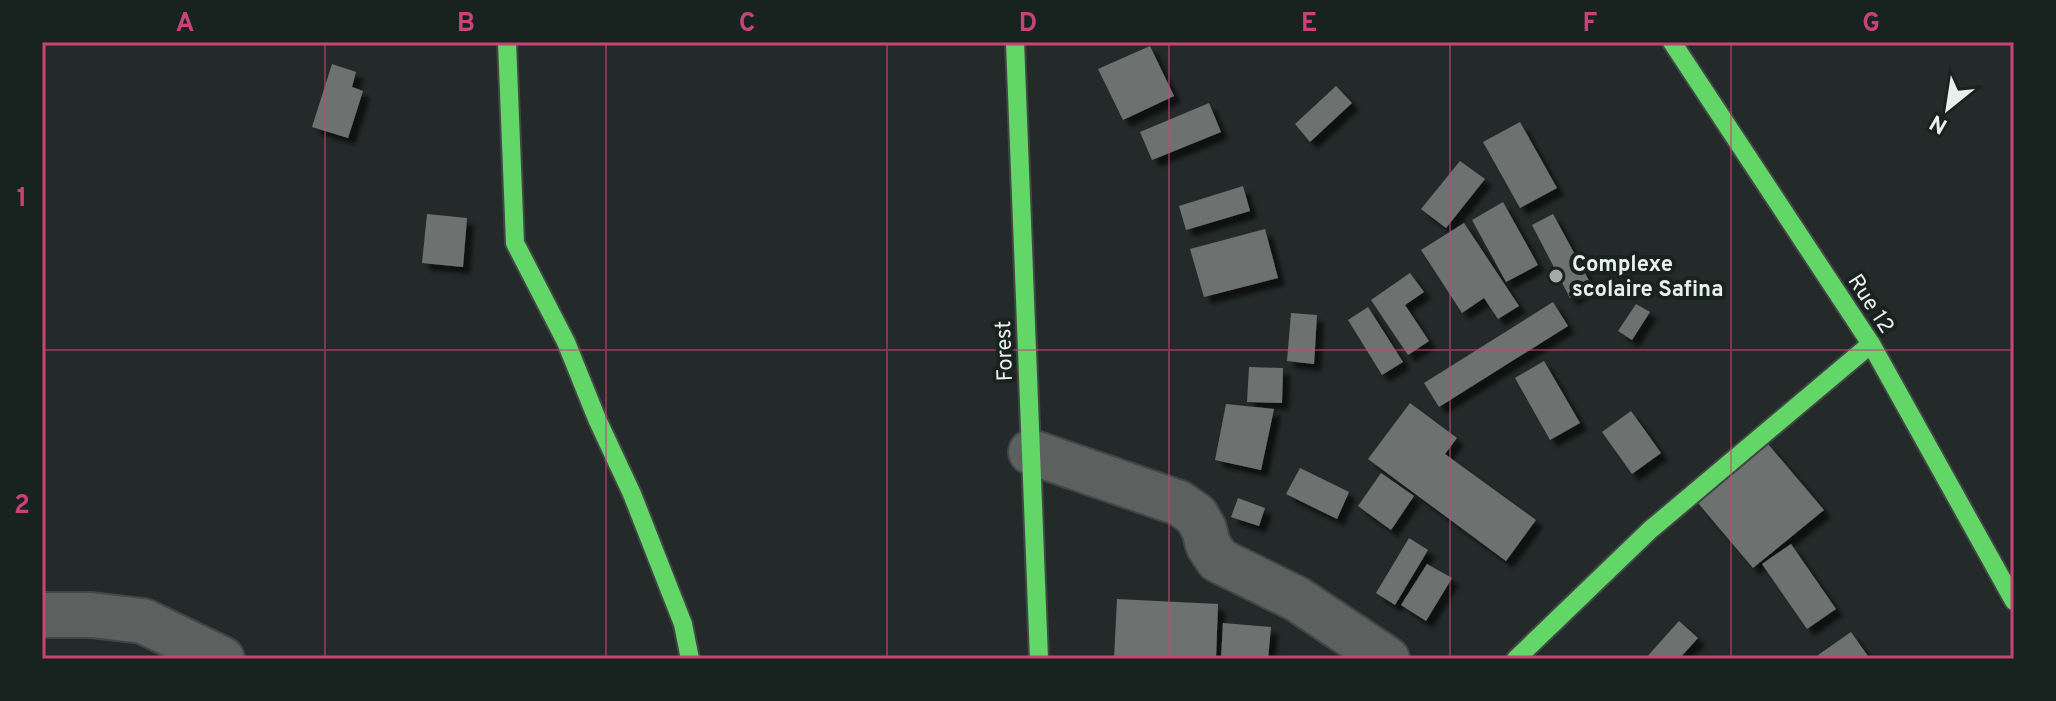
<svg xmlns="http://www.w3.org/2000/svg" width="2056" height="701" viewBox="0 0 2056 701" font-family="Overpass,sans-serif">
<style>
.building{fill:#6d7271;filter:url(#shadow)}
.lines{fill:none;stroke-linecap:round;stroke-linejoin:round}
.street-casing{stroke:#424646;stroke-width:48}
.fast-casing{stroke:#424646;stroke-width:22}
.street{stroke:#5c6160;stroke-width:44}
.fast{stroke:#63d668;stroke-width:18}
.grid{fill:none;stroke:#ca4378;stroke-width:2;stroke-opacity:0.55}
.poi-dot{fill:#a3aaa8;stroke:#182320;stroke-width:3}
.labels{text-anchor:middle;stroke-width:8;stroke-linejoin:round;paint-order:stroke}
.poi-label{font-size:22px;font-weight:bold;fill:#e8efed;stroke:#182320;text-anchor:start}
.street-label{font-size:22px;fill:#e8efed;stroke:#182320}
.neatline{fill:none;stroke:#ca4378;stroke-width:3}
.grid-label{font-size:26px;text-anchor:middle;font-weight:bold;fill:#ca4378}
</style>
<defs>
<filter id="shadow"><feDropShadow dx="7" dy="7" stdDeviation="2" flood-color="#0009"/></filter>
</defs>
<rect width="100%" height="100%" fill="#242a29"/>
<!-- building -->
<g class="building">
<polygon points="1150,46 1174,96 1123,120 1098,69"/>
<polygon points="332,64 356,72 352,87 363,91 348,138 312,127"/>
<polygon points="1336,86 1352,103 1310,142 1295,124"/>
<polygon points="1209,103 1221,132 1152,160 1140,132"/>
<polygon points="1520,122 1557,188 1520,208 1483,142"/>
<polygon points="1460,161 1485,179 1446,228 1421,209"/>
<polygon points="1243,186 1250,211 1186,230 1179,206"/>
<polygon points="1503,202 1538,265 1506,282 1472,220"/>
<polygon points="427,214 467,218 463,267 422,263"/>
<polygon points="1553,214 1592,286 1570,298 1532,225"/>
<polygon points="1464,223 1519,306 1498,319 1484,298 1462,313 1421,250"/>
<polygon points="1265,229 1278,278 1204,297 1190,249"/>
<polygon points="1410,273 1424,292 1405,305 1429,341 1408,355 1371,300"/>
<polygon points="1553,302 1568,326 1439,407 1424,383"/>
<polygon points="1636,304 1650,312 1632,340 1618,331"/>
<polygon points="1368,307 1403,362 1382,375 1348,320"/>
<polygon points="1291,313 1317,315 1314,364 1287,361"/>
<polygon points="1544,361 1580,423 1550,440 1515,378"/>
<polygon points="1249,367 1283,368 1282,403 1247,402"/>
<polygon points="1410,403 1457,438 1445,454 1536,520 1506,561 1368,459"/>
<polygon points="1226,404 1274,409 1261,470 1215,460"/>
<polygon points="1631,411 1661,453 1632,474 1602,432"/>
<polygon points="1768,444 1824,510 1753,568 1698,503"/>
<polygon points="1300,468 1349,492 1337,519 1286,494"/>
<polygon points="1381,473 1414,496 1391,530 1358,506"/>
<polygon points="1238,498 1265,508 1259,526 1231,517"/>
<polygon points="1409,538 1428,550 1395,605 1376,593"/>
<polygon points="1791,544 1836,609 1807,629 1762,564"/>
<polygon points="1427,564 1452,578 1426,621 1401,605"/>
<polygon points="1117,599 1218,604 1216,659 1114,659"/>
<polygon points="1679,621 1698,638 1679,659 1645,659"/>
<polygon points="1223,623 1271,627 1268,659 1221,659"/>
<polygon points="1851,632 1870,659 1821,659 1818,655"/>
</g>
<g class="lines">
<defs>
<g id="street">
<polyline points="1031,452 1179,503 1196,515 1204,529 1208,545 1218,560 1297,599 1387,659"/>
<polyline points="42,615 91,615 143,621 222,659"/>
</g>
<g id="fast">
<polyline points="507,42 515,243 566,342 597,419 632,494 683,624 690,659"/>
<polyline points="1015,42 1039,659"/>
<polyline points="1672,42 1871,344 2014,601"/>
<polyline points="1516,659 1650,530 1871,344"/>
</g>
</defs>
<!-- street casing -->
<use href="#street" class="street-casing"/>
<!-- fast casing -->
<use href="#fast" class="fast-casing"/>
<!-- street -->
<use href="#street" class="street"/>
<!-- fast -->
<use href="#fast" class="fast"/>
</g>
<!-- grid -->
<path class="grid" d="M 325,42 L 325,659M 606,42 L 606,659M 887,42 L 887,659M 1169,42 L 1169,659M 1450,42 L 1450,659M 1731,42 L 1731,659M 42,350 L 2014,350"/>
<!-- markers -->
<circle class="poi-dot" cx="1556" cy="276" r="8"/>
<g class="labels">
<!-- poi labels -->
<g class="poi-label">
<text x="1572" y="271">Complexe<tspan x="1572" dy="25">scolaire Safina</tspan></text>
</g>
<!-- street labels -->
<g class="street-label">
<text transform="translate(1872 303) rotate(57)" y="8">Rue 12</text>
<text transform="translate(1003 351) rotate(-92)" y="8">Forest</text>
</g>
</g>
<!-- border -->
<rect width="2056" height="701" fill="none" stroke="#182320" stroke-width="88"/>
<!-- north arrow -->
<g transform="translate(1948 108) rotate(210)" stroke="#182320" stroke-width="6" paint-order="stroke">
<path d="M0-6L14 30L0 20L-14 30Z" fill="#e8efed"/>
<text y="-12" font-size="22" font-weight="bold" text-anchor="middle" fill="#e8efed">N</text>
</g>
<rect x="44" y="44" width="1968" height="613" class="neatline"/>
<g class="grid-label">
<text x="185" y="31">A</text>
<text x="466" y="31">B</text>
<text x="747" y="31">C</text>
<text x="1028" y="31">D</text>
<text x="1309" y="31">E</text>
<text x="1590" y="31">F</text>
<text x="1871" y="31">G</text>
<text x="22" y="206">1</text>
<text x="22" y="513">2</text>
</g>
</svg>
